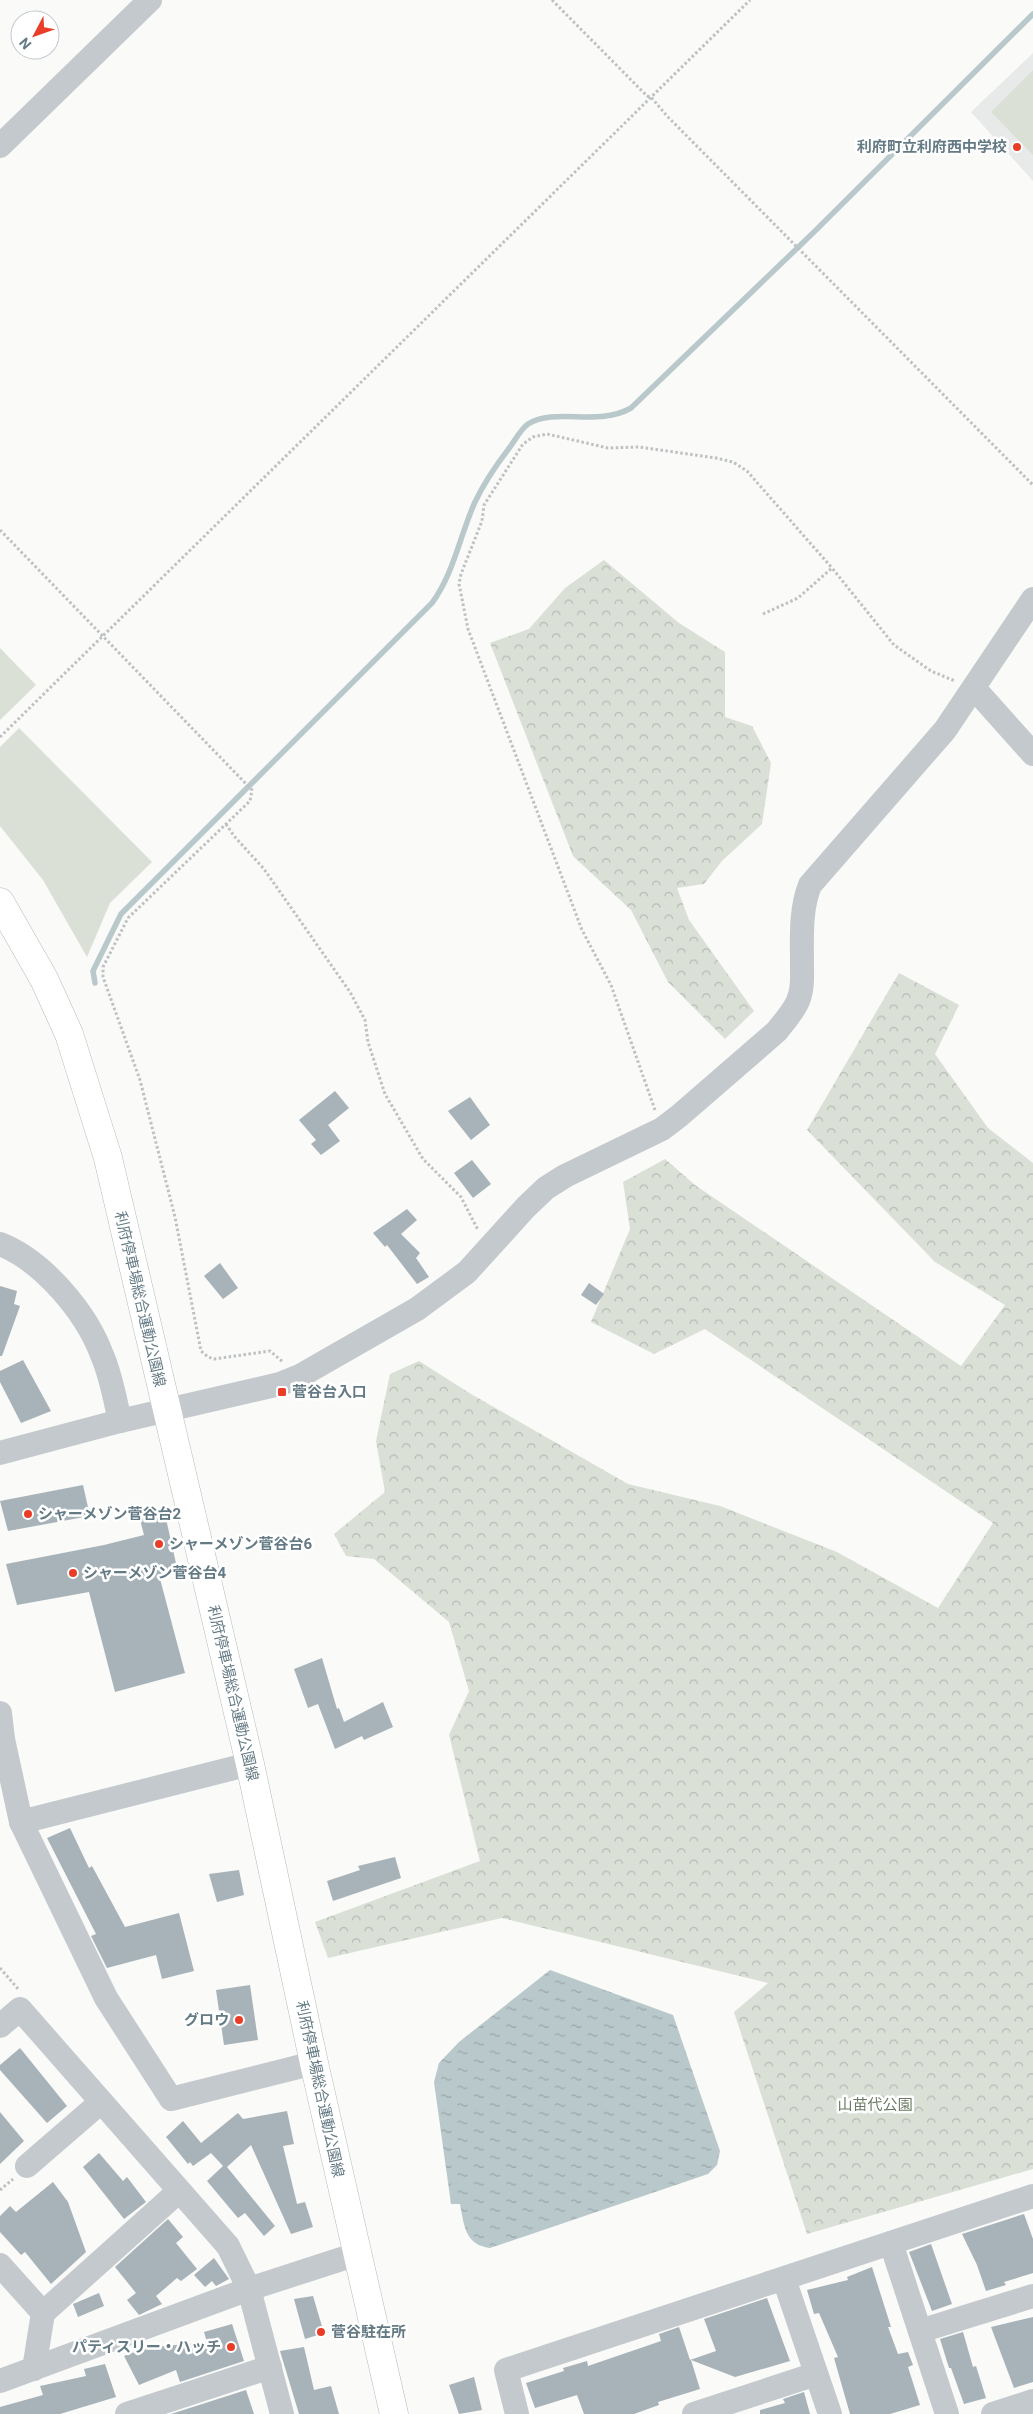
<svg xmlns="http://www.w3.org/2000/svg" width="1033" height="2414" viewBox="0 0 1033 2414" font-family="Roboto,'Noto Sans JP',sans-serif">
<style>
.built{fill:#e8eae9}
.grass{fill:#dbe0d7}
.forest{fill:url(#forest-crowns)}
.water{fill:url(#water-ripples)}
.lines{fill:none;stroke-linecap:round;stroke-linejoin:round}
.stream{stroke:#b9c8ca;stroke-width:5.5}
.building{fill:#a7b3b8}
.major-casing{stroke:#b4bbbe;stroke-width:29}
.path{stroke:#bdc1c3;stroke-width:3;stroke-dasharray:2.5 2.5;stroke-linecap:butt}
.minor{stroke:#c3c9cc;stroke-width:24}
.major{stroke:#fff;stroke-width:28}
.poi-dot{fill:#ea3d28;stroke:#fff;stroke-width:2}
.labels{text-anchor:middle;stroke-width:5;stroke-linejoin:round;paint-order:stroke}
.poi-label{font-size:15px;font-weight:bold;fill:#647a84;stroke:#fff;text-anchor:start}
.street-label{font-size:15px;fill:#647a84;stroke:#fff}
.park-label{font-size:15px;fill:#6a7b63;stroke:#fff}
</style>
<defs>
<pattern id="forest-crowns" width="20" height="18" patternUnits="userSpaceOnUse" patternTransform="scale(1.25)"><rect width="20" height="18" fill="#dbe0d7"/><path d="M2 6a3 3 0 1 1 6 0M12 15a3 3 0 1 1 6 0" fill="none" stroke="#b5bbb4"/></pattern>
<pattern id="water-ripples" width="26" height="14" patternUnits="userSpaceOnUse" patternTransform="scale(1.25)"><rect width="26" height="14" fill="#b9c8ca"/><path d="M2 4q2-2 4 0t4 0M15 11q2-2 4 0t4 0" fill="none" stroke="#9aa7aa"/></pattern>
</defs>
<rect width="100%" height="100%" fill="#fafaf8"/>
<!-- built -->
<polygon class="built" points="1033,53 1033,181 971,112"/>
<!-- grass -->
<g class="grass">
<polygon points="1033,70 1033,155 991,112"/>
<polygon points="0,648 36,685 0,720"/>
<polygon points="19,728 152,862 110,903 87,957 43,880 0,826 0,747"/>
</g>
<!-- forest -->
<g class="forest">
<polygon points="604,560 679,623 725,652 725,717 752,726 771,763 762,824 722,861 704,884 677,888 689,920 754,1011 725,1039 668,982 631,910 573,856 490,643 529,629 565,588"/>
<polygon points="899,973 959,1005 935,1054 988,1128 1033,1163 1033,2169 807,2234 734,2012 768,1983 502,1918 328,1958 315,1922 480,1861 449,1735 469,1691 449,1622 374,1559 346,1556 334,1534 385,1492 376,1441 390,1374 419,1361 471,1394 628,1484 720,1506 837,1552 938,1608 993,1523 705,1329 654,1354 591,1322 630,1229 623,1182 665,1159 695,1185 961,1366 1005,1305 935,1262 807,1130"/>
</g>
<!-- water -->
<path class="water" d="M 550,1970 L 673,2015 L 720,2151 L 717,2165 L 708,2174 L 490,2248 C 465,2245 464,2225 460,2204 L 451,2204 L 434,2082 L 439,2063 L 459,2042 Z"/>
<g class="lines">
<!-- stream -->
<path class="stream" d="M 95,983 L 93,971 L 121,914 L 432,603 C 454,573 460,535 475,502 C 484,483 497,464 510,447 C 515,440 521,429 528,424 C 556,407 598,427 631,408 L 814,232 L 1033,14"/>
</g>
<!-- building -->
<g class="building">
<polygon points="335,1091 349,1108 328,1125 340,1141 321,1155 311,1144 316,1140 299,1120"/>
<polygon points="470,1097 490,1125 471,1140 448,1111"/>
<polygon points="472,1160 491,1184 473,1198 454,1173"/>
<polygon points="407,1209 417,1220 401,1234 420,1253 416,1258 429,1277 417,1284 387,1245 385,1247 373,1233"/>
<polygon points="220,1263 238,1288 223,1299 204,1276"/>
<polygon points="589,1283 604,1294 596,1305 581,1295"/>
<polygon points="0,1286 17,1291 14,1304 20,1306 2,1356 0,1356"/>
<polygon points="23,1360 51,1411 21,1423 0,1382 0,1371"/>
<polygon points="83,1485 90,1516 8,1531 0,1501"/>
<polygon points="164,1510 178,1572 159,1575 185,1673 115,1692 89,1592 17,1605 6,1564 104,1545 144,1535 139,1516"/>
<polygon points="322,1658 337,1709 339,1708 344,1722 383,1702 393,1727 364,1740 362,1736 335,1749 318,1704 308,1708 294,1669"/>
<polygon points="70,1828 89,1868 92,1866 125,1927 179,1913 194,1971 162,1979 156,1955 107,1968 91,1936 96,1934 47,1838"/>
<polygon points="395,1857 401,1878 333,1901 327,1881 360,1870 358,1866"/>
<polygon points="239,1870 244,1895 217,1902 209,1874"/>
<polygon points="250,1985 258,2040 224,2045 216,1990"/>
<polygon points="20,2048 67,2106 47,2123 0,2070 0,2065"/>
<polygon points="287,2111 294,2144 283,2146 297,2204 305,2202 313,2227 291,2234 251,2145 227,2167 275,2226 264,2236 245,2213 238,2218 207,2181 223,2166 211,2153 193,2166 190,2162 188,2164 166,2137 183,2121 201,2143 238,2113 243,2119"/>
<polygon points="0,2112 24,2141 0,2164"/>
<polygon points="99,2153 123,2181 127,2177 146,2202 124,2219 83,2167"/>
<polygon points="53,2182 68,2202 86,2252 51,2284 25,2252 21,2255 0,2232 0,2216 10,2206 16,2212"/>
<polygon points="1024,2214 1033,2239 1033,2273 1004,2282 1006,2285 986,2291 977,2265 962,2234"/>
<polygon points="168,2219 183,2237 176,2243 197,2269 181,2281 177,2278 156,2296 162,2304 139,2315 127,2300 136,2293 115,2267"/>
<polygon points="931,2244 952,2304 932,2311 909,2252"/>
<polygon points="214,2258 229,2279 216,2286 212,2281 205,2287 194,2275"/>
<polygon points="872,2267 891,2327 888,2327 898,2354 908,2352 913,2365 908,2367 920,2405 890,2414 850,2414 834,2358 838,2357 819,2313 814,2314 807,2290 848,2280 847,2277"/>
<polygon points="99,2293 104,2306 78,2317 73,2304"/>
<polygon points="313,2296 324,2333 305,2339 294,2299"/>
<polygon points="767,2298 790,2361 735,2377 691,2360 700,2389 658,2402 659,2405 634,2414 584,2414 577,2395 535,2408 526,2383 564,2371 563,2368 587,2361 588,2366 661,2341 659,2334 679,2327 690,2360 716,2351 704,2319"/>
<polygon points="1033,2317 1033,2382 1014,2388 991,2327"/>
<polygon points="232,2324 244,2361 180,2382 176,2370 139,2385 124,2356 145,2348 207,2342 204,2332"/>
<polygon points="963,2332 973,2367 976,2366 986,2398 964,2404 951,2368 949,2368 940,2339"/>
<polygon points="304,2347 314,2390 331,2386 339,2414 299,2414 280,2351"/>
<polygon points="105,2364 116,2397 60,2414 0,2414 0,2407 43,2395 40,2386 86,2376 84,2369"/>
<polygon points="474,2377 482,2410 459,2414 449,2385"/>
<polygon points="246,2390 254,2414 171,2414"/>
<polygon points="804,2392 810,2414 760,2414 760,2410 785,2403 783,2399"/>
</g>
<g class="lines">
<defs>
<polyline id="major" points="0,902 44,979 69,1034 108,1158 250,1764 314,2063 394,2414"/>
</defs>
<!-- major casing -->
<use href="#major" class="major-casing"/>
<!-- path -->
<g class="path">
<polyline points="552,0 647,96 651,97 667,116 1033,485"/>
<polyline points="0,530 252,790 250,801 128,918 103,967 103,977 140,1080 175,1217 201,1351 208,1357 214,1359 270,1351 283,1362"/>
<polyline points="763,614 798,598 832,568 894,645 931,671 955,681"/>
<polyline points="0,737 750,0"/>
<polyline points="226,824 234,836 264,869 350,992 365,1020 368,1042 385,1094 423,1159 461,1197 478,1230"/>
<polyline points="655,1110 611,985 582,930 468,629 459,584 461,574 482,521 484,505 523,444 533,437 547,434 608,448 639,447 716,458 733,462 747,471 832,568"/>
<polyline points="0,1968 19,1990"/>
<polyline points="0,2190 13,2179"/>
</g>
<!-- minor -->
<g class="minor">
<polyline points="0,146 150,0"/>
<polyline points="974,688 1033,754"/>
<path d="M 0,1244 C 43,1261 86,1312 102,1355 C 111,1375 115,1400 120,1421"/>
<path d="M 0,1453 L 120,1421 L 280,1384 L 300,1376 L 417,1309 L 467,1272 L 526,1207 L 546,1188 L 565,1176 L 662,1129 L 679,1116 L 777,1031 C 784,1022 792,1013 797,1003 C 803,991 802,978 802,965 C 802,938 800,910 810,885 L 945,730 L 1033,599"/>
<polyline points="0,1713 3,1739 21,1822 106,1998 171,2099 314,2063"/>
<polyline points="21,1822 250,1764"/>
<polyline points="0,2026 20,2009 228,2246 249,2289 282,2414"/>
<polyline points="27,2166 101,2102"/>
<polyline points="891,2243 947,2414"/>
<polyline points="0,2265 43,2313 34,2369"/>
<polyline points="784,2279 830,2414"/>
<polyline points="43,2313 179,2191"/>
<polyline points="920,2331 1033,2296"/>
<polyline points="0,2381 249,2289 357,2254"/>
<polyline points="127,2414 270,2367"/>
<polyline points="517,2414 506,2370 1033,2196"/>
<polyline points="694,2414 816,2374"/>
<polyline points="993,2414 1033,2401"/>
</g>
<!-- major -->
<use href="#major" class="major"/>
</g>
<!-- markers -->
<g class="poi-dot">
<circle cx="1017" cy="147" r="5"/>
<rect x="277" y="1387" width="10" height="10" rx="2.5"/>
<circle cx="28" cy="1514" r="5"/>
<circle cx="159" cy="1544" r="5"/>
<circle cx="73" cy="1573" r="5"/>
<circle cx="239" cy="2020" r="5"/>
<circle cx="321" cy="2332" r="5"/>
<circle cx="231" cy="2347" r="5"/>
</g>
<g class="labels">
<!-- poi labels -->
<g class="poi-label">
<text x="1007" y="152" text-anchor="end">利府町立利府西中学校</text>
<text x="292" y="1397">菅谷台入口</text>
<text x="38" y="1519">シャーメゾン菅谷台2</text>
<text x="169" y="1549">シャーメゾン菅谷台6</text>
<text x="83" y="1578">シャーメゾン菅谷台4</text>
<text x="229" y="2025" text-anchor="end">グロウ</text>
<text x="331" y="2337">菅谷駐在所</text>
<text x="221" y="2352" text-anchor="end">パティスリー・ハッチ</text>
</g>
<!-- street labels -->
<g class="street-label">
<text transform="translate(140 1299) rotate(77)" y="5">利府停車場総合運動公園線</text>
<text transform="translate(233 1693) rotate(77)" y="5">利府停車場総合運動公園線</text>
<text transform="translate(320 2089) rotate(78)" y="5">利府停車場総合運動公園線</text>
</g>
<!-- park labels -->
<g class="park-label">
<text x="875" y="2110">山苗代公園</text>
</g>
</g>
<!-- north arrow -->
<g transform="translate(35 35) rotate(229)"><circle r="24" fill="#ffffff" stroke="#c1cace"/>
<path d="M0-4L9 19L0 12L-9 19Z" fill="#ea3d28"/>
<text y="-8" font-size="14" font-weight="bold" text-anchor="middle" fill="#647a84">N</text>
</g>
</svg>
